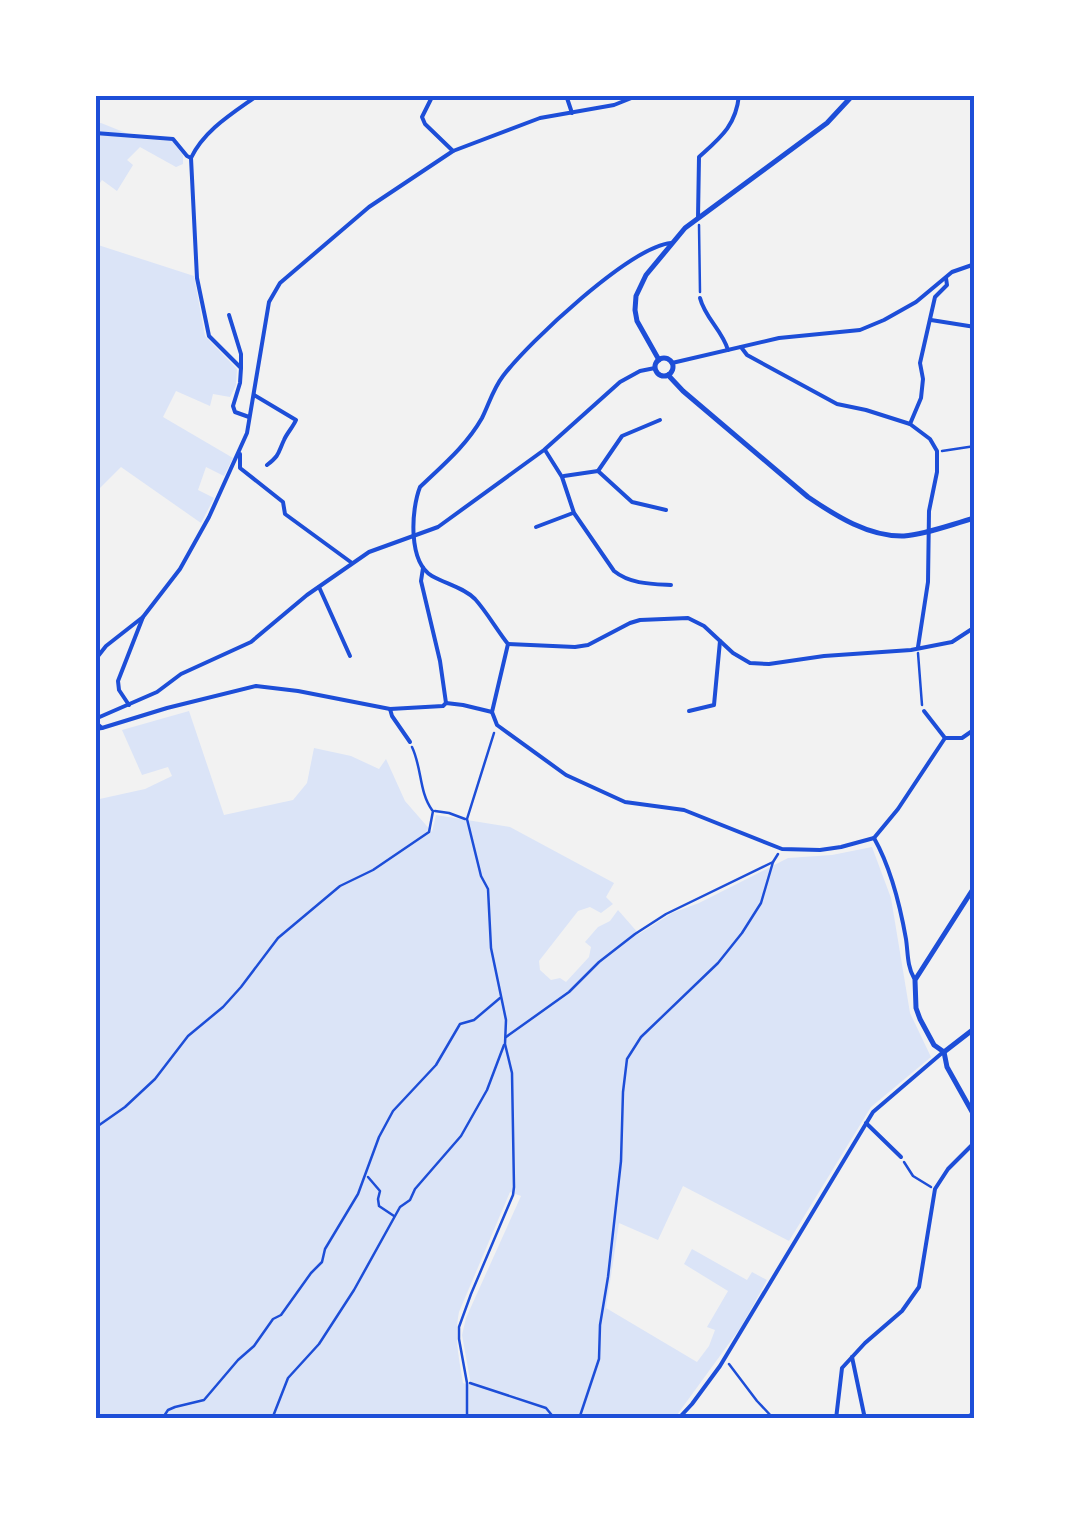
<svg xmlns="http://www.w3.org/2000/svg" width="1070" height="1514" viewBox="0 0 1070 1514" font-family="Raleway,sans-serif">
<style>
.green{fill:#dbe4f7;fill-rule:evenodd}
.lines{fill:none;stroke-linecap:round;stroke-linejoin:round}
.path{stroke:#1d4ed8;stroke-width:2.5}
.minor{stroke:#1d4ed8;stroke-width:4}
.tertiary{stroke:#1d4ed8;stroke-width:5}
.neatline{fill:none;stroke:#1d4ed8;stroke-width:4}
</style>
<rect width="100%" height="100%" fill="#f2f2f2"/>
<!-- green -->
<g class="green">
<polygon points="101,123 141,139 172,141 183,155 183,164 176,167 140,147 127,160 133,165 117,191 102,180 95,190 95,124"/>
<polygon points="95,244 194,276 205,336 237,369 236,385 230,397 213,394 210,406 176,391 163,417 233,458 224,476 206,467 198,490 214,498 201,523 121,467 95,493"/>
<path d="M 189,711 L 224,815 L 293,800 L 307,783 L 314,748 L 351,756 L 379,769 L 386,759 L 405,801 L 432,832 L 436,815 L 510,827 L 614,883 L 606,897 L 613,904 L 601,913 L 590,907 L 578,911 L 539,961 L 540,970 L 551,980 L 560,978 L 566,982 L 589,957 L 591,947 L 585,942 L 598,927 L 610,921 L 618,910 L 639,934 L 672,913 L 699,903 L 788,858 L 832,855 L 872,847 L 891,898 L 910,1013 L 931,1057 L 871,1107 L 789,1241 L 683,1186 L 658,1240 L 619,1223 L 606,1308 L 697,1362 L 709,1346 L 715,1330 L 707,1327 L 728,1291 L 684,1264 L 692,1249 L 747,1280 L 752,1272 L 767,1280 L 741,1327 L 674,1419 L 95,1419 L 95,800 L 145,789 L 172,776 L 168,767 L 142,775 L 122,730 ZM 510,1192 L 521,1196 L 466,1318 L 462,1335 L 471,1385 L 463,1383 C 459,1358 454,1337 459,1312 Z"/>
</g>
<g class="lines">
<!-- path -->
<g class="path">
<polyline points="699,225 700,292"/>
<polyline points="942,451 975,446"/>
<polyline points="918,653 922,705"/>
<path d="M 412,747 C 422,768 419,792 432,810"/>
<polyline points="435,811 449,813 465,819"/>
<polyline points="506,1037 569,992 599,962 635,934 666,914 773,862 778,854"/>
<polyline points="95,1128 125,1107 155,1079 188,1036 223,1007 241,987 278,938 340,886 373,870 429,832 433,811"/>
<polyline points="904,1162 913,1176 931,1187"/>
<polyline points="368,1177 380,1191 378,1199 379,1206 394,1216"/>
<polyline points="729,1364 757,1401 774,1419"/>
<polyline points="470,1383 546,1408 555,1419"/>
<polyline points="162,1419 168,1410 175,1407 204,1400 238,1360 254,1346 273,1319 281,1315 311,1273 322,1262 325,1249 358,1194 379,1137 393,1111 436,1065 460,1024 474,1020 500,998"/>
<polyline points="272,1419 288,1378 319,1344 354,1290 400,1207 410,1200 415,1189 461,1136 487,1090 504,1045"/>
<polyline points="467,1419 467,1383 459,1339 459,1327 471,1294 513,1195 514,1187 512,1073 505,1044 506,1020 491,948 488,889 481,876 467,819 494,733"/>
<polyline points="579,1419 599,1359 600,1325 608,1277 621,1161 623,1092 627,1059 641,1037 718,963 742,933 761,903 773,862"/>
</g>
<!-- minor -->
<g class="minor">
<polyline points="433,95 422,117 425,124 453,151"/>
<polyline points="566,95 572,113"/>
<polyline points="95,133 173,139 187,156 191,158"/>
<path d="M 698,218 L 699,157 C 720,138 736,126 739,95"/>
<path d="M 700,298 C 705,318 722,330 728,350"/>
<polyline points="229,315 241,354 241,368"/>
<polyline points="931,320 975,327"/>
<polyline points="741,347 747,355 837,404 866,410 910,424 930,439 937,451 937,472 929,511 928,582 918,647"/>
<polyline points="672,363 779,338 860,330 884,320 916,302 952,272 975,264"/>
<path d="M 254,395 L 296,420 C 293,427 287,433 284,440 C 278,453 280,455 267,465"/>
<path d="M 249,417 L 235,412 L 233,406 L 240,383 L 241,368 L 209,336 L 197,278 L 191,158 C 204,130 233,113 258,95"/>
<polyline points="910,424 921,398 923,379 920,363 935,297 947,285 946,278"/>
<path d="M 545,450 L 562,477 L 574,513 L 614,571 C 630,584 651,584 671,585"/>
<polyline points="240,454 240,468 283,502 285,514 352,563"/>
<polyline points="598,471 622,436 660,420"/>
<polyline points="564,476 598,471 632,502 666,510"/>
<polyline points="536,527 573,513"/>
<polyline points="423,568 421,581 440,661 446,703"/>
<polyline points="319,587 350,656"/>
<polyline points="508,644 575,647 588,645 630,623 640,620 688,618 704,626 733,653 750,663 769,664 824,656 911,650 952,642 975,627"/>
<polyline points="95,660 106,646 143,617 180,569 209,517 247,433 269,302 280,283 369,207 453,151 540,118 614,105 639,95"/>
<polyline points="129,705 119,690 118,681 143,617"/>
<polyline points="390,709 392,716 410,742"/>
<polyline points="689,711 714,705 720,641"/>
<polyline points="924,711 945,738"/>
<path d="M 492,712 L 508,644 C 497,630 486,611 475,599 C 463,587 446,584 432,576 C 408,562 411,510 420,487 C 443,465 466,446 482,418 C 489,404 493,389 503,376 C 529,342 630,247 671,243"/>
<path d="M 492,712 L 497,725 L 566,775 L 625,802 L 684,810 L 782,849 L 820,850 L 841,847 L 874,838 C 891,868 900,905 906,939 C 908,952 907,966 914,978"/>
<polyline points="95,719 157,692 181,674 251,642 307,595 369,552 438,527 544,450 620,382 640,371 655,368"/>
<polyline points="95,722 102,728 95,729"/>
<polyline points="102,728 167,708 256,686 298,691 390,709 443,706 446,703 463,705 492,712"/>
<polyline points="874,838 898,809 945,738 962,738 975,729"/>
<polyline points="866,1123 901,1157"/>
<polyline points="852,1357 865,1419"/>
<polyline points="678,1419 692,1404 720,1366 873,1112 942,1053"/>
<polyline points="836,1419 842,1368 865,1343 902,1311 919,1287 935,1189 948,1169 975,1142"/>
<polyline points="963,1419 975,1413"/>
</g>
<!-- tertiary -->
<g class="tertiary">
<circle cx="664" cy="367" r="9"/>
<polyline points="659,360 637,321 635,310 636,296 646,275 685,228 827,123 853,95"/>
<path d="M 668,375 L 683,391 L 808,497 C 836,516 869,537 904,536 C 928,534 952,524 975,518"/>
<polyline points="975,886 915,980 916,1008 920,1019 934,1045 944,1052 947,1067 975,1117"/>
<polyline points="944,1052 975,1028"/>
</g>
</g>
<!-- border -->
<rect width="1070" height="1514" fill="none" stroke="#ffffff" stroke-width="195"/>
<rect x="98" y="98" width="874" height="1318" class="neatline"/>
</svg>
